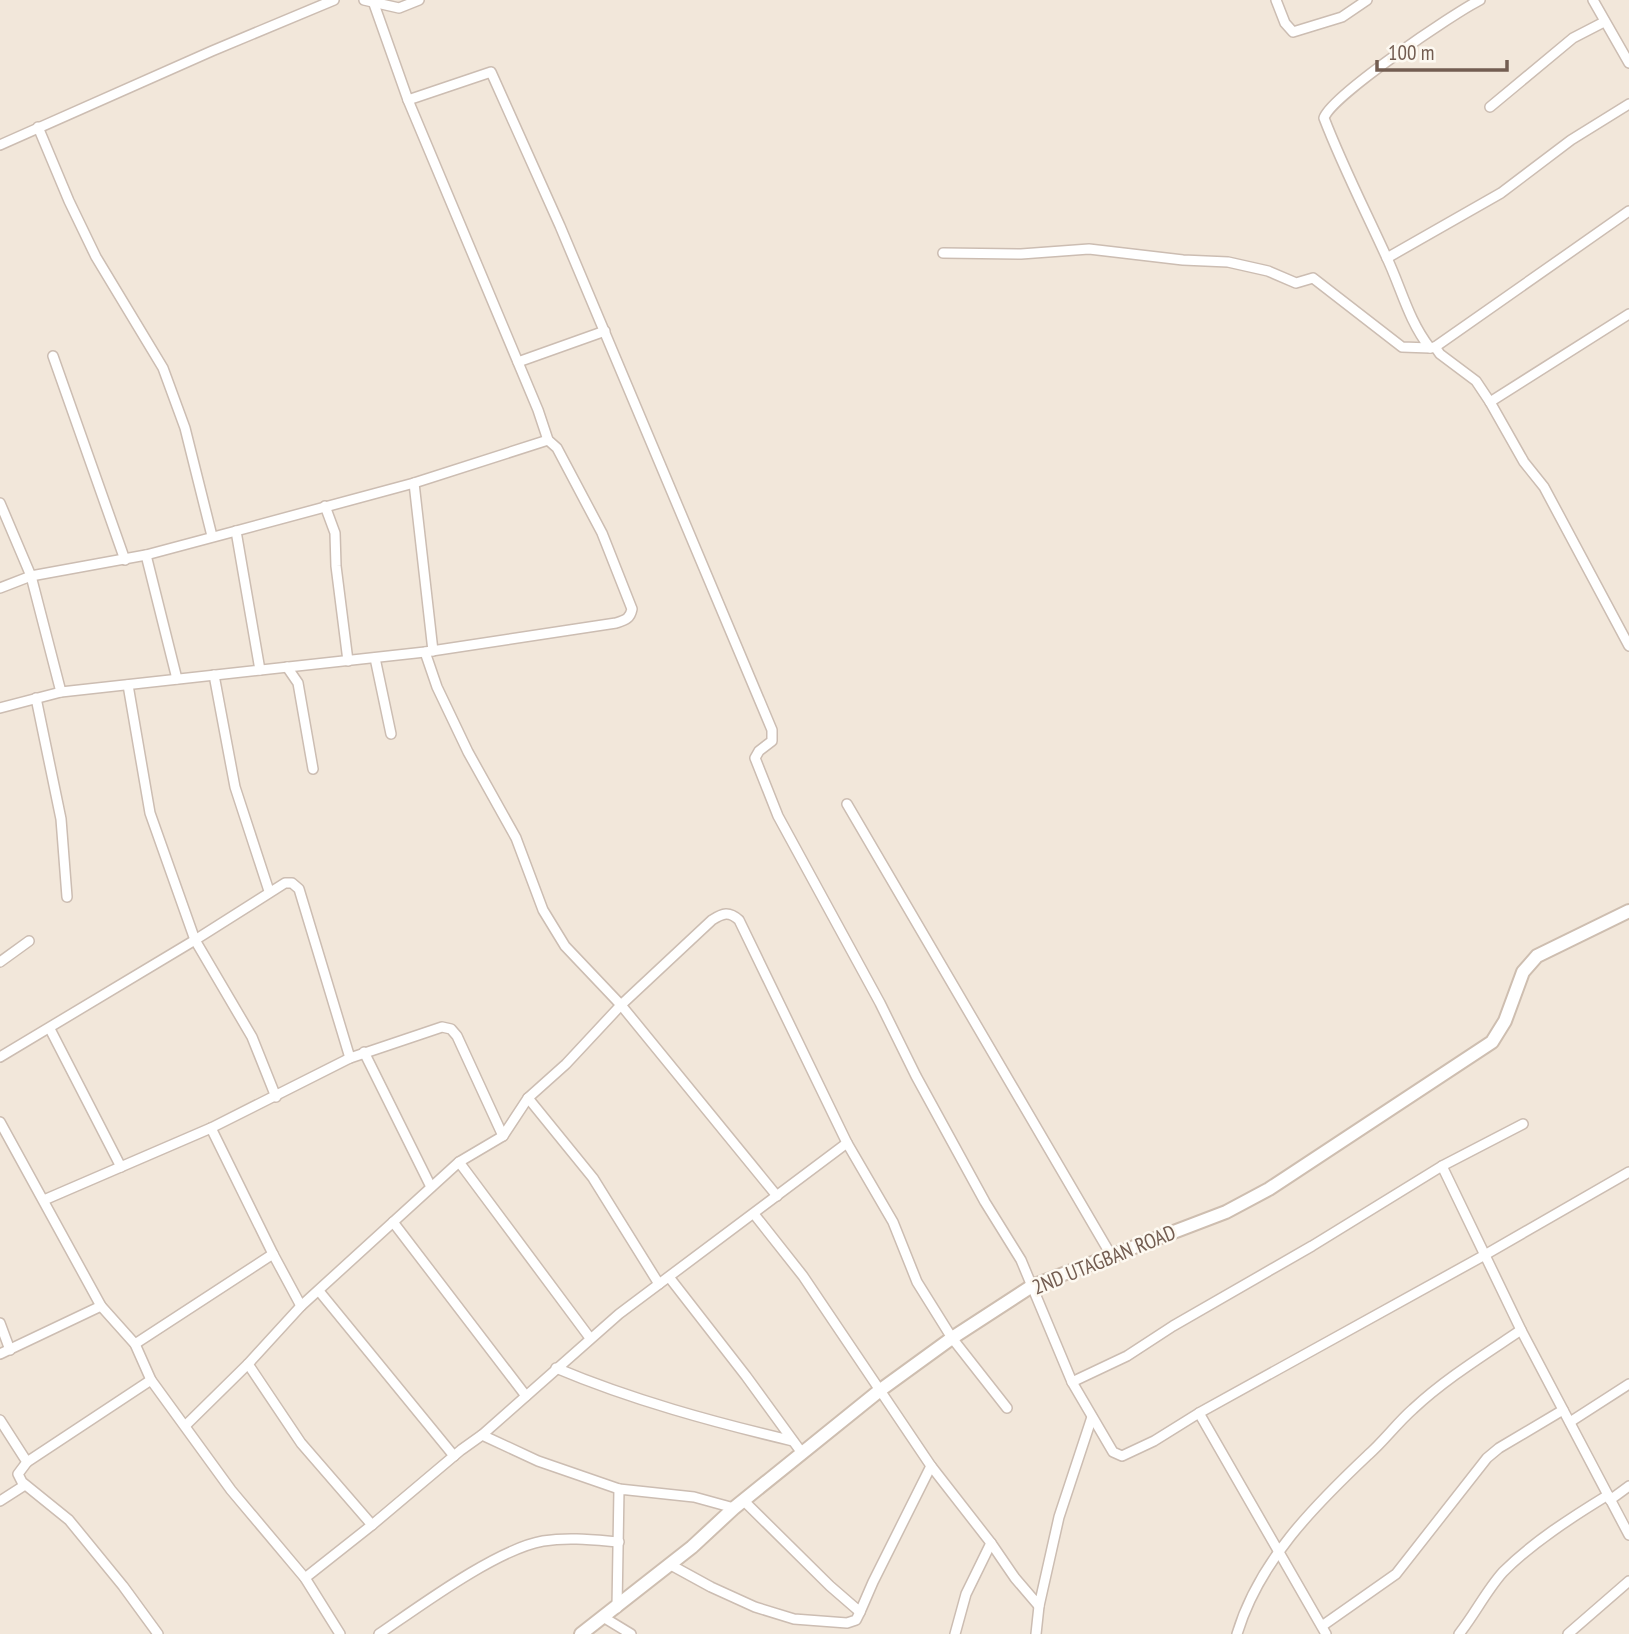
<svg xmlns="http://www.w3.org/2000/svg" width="1629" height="1634" viewBox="0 0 1629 1634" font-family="'PT Sans Narrow',sans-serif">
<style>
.residential{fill:#f2e7da}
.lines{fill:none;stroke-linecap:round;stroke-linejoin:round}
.street-casing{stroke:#ccbdb2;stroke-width:12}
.secondary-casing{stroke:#cebeb0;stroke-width:16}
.street{stroke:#fff;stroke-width:9}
.secondary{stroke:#fff;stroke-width:12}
.labels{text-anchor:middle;stroke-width:5;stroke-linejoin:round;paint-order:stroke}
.street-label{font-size:21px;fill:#735d51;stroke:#fdf9f1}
</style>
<rect width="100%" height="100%" fill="#fbf5eb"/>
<!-- residential -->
<rect class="residential" x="0" y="0" width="1629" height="1634"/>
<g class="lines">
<defs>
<g id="street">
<polyline points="364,0 399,8 419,0"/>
<polyline points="1276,0 1285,23 1293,32 1342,17 1367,0"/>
<path d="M 1480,0 C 1454,13 1331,96 1324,118 C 1342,165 1365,210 1386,256 C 1401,287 1408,320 1430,348 L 1435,347 L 1440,354 L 1476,381 L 1490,402 L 1524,462 L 1544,487 L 1629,646"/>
<polyline points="1593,0 1629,63"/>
<polyline points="408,100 491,72 560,226 772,730 772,741 759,751 755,758 778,816 880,1003 916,1076 985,1202 1021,1260 1072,1382 1113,1452 1122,1456 1154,1441 1199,1413 1483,1256 1629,1172"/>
<polyline points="1490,107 1573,38 1604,22"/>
<polyline points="38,127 69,201 96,257 163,368 185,428 212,536"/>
<polyline points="0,145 212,51 334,0"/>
<polyline points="943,253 1021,254 1089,249 1183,260 1228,262 1268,271 1296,283 1313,278 1402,347 1430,348"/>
<polyline points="1387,258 1501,193 1571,140 1629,104"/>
<polyline points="1435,347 1629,211"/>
<polyline points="53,356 125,560"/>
<polyline points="518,362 605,331"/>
<polyline points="1490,402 1629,314"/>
<polyline points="414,483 433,651"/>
<polyline points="0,503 31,576 61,692"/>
<polyline points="325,506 335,533 336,566 348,661"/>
<polyline points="236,531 260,670"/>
<polyline points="146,555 177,679"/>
<polyline points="0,588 31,576 146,555 236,531 414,483 548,440"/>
<polyline points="425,652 437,687 468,752 516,838 543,910 565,946 621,1005 777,1196"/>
<polyline points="375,658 391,734"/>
<polyline points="287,667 298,683 313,769"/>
<polyline points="214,675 235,787 269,891"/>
<polyline points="128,685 150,813 195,940 252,1037 276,1097"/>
<polyline points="36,698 61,819 67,897"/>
<path d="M 0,708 L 61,692 L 425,652 L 616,623 C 625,620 630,619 632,609 L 602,533 L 557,448 L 548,440 L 538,410 L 408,100 L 374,4"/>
<polyline points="847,804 1111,1255"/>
<polyline points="0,962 29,941"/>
<polyline points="50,1029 121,1167"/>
<polyline points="364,1052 431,1187"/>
<polyline points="0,1057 195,940 285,883 292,883 299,889 350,1058"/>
<polyline points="528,1098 593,1178 659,1284"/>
<polyline points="0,1122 101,1306 135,1344 151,1380 231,1490 305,1578 340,1634"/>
<polyline points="211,1128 273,1254"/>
<polyline points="459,1162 590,1338"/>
<polyline points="1442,1166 1521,1330 1629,1535"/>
<polyline points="44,1200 211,1128 350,1058 442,1027 451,1029 457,1036 503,1136"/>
<polyline points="754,1214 803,1276 931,1466 991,1543 1015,1578 1039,1606 1059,1517 1092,1417"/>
<polyline points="393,1222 526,1396"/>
<polyline points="669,1277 746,1376 802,1453"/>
<polyline points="319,1291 454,1456"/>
<polyline points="0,1323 10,1350"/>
<polyline points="135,1344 273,1254 301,1306"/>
<polyline points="0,1354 101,1306"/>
<polyline points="248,1364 301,1443 372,1525"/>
<path d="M 556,1368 C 632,1400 713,1422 793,1441"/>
<polyline points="1072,1382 1127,1356 1173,1326 1312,1246 1442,1166 1523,1124"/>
<polyline points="1199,1413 1326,1634"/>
<polyline points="0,1420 27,1462 18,1474 22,1482 69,1520 123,1586 158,1634"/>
<polyline points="1570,1422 1629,1384"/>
<path d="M 186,1425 L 248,1364 L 301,1306 L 459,1162 L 503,1136 L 528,1098 L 566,1064 L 621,1005 L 712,920 C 723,913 729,911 739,920 L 847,1143 L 893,1222 L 917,1282 L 952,1338 L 1007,1408"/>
<polyline points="482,1435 538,1461 619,1489"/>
<polyline points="27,1462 151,1380"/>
<polyline points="1610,1500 1629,1486"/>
<polyline points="0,1501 25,1485"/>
<polyline points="744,1501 830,1586 860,1612 873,1582 931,1466"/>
<polyline points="669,1564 711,1587 755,1607 794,1619 847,1623 856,1620 860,1612"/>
<polyline points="305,1578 372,1525 461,1450 482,1435 619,1314 847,1143"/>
<polyline points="617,1608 619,1489 694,1497 734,1508"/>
<polyline points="603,1617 631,1634"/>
<polyline points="1322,1626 1396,1574 1487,1458 1499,1448 1563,1410"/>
<path d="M 379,1634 C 420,1606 497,1549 543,1541 C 569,1537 594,1540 619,1542"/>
<polyline points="955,1634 966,1594 991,1543"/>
<polyline points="1036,1634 1039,1606"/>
<path d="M 1237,1634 C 1259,1561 1314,1506 1368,1455 C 1384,1441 1397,1423 1413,1409 C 1445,1379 1484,1355 1521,1330"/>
<path d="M 1459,1634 C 1475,1614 1486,1591 1503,1572 C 1533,1542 1572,1517 1608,1495"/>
<polyline points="1568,1634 1629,1581"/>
</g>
<polyline id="secondary" points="581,1634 692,1547 734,1508 879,1391 952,1338 1032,1286 1226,1212 1269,1189 1492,1042 1505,1021 1523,972 1537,956 1629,911"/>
</defs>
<!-- street casing -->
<use href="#street" class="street-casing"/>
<!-- secondary casing -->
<use href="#secondary" class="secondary-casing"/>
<!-- street -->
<use href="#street" class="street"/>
<!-- secondary -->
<use href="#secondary" class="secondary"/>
</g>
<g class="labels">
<!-- street labels -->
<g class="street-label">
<text transform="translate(1104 1260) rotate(-22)" y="7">2ND UTAGBAN ROAD</text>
</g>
</g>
<!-- scale -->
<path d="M1377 60v10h130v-10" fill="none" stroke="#735d51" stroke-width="3.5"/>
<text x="1388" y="60" font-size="21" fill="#735d51" stroke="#fdf9f1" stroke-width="5" paint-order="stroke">100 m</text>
</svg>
